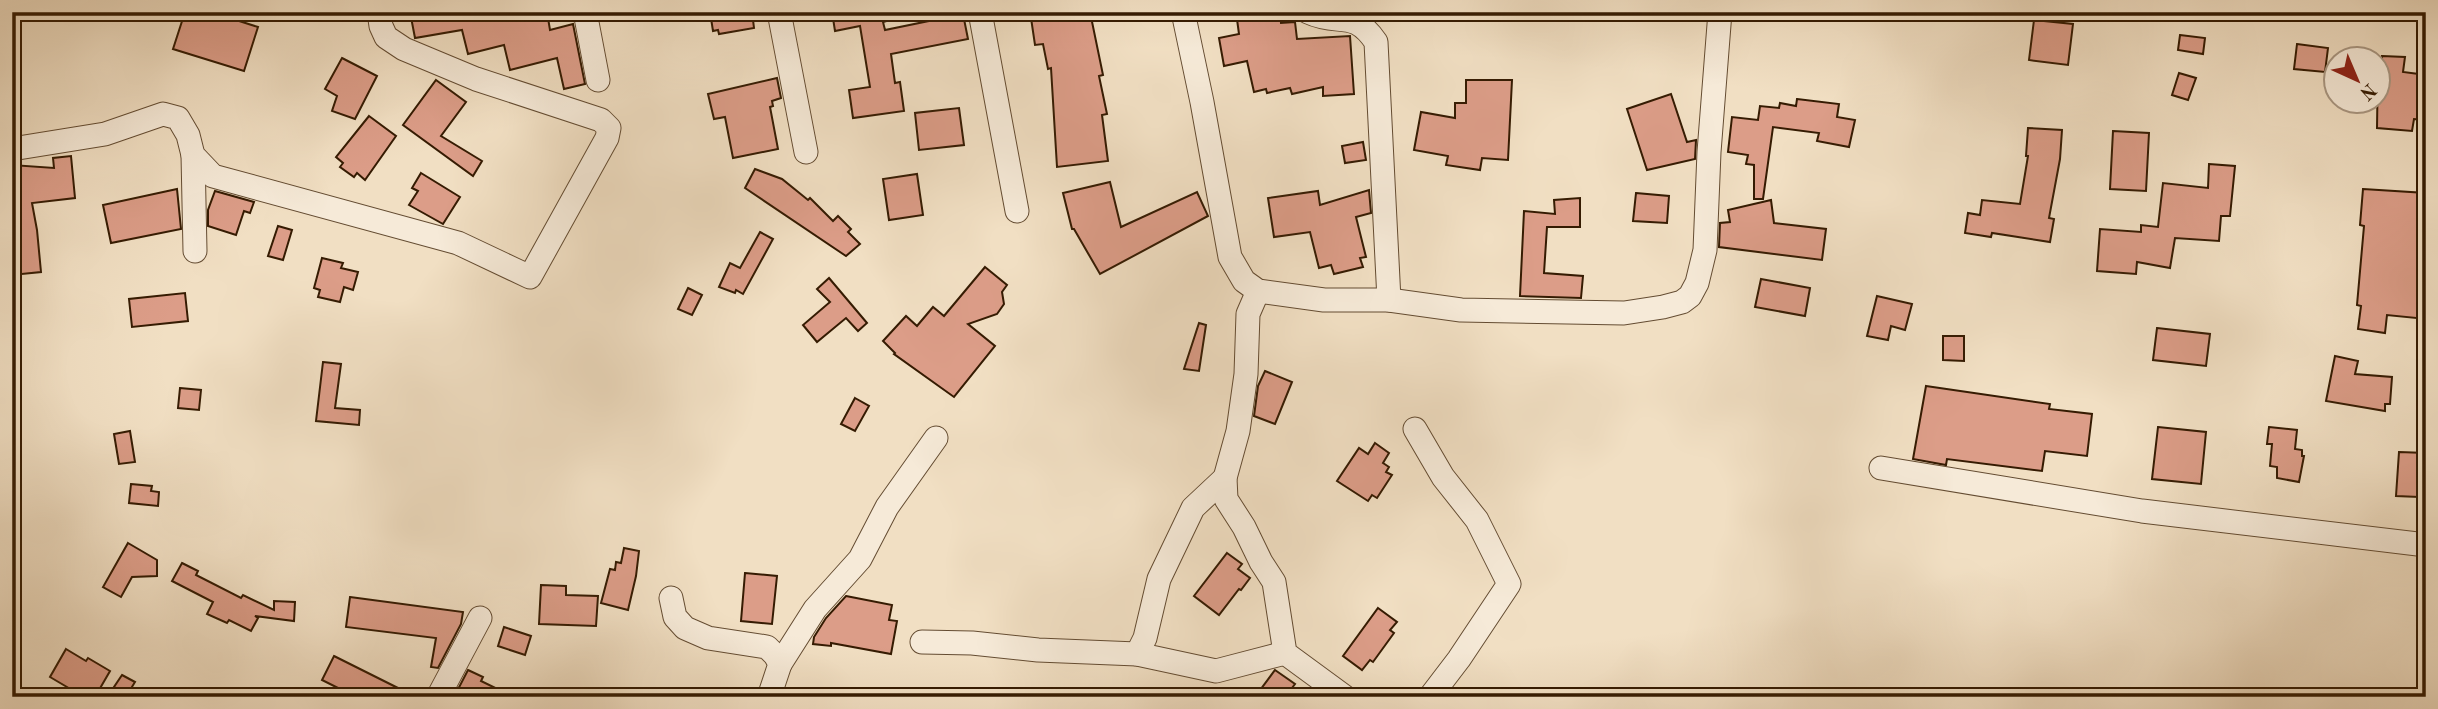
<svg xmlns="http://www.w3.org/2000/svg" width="2438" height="709" viewBox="0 0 2438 709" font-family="'Old Standard TT',serif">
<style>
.building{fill:#dc9d88;stroke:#351b02;stroke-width:2}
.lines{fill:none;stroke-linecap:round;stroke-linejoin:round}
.street-casing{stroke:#644c32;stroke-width:25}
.street{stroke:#f6ead8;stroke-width:23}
</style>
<rect width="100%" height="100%" fill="#f1dfc3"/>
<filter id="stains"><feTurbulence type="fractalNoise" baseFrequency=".00286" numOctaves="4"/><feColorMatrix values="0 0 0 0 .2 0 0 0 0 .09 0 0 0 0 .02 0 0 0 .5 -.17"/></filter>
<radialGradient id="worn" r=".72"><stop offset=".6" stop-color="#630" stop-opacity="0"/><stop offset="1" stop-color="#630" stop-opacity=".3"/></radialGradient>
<!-- building -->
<g class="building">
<polygon points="185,12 211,12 258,27 244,71 173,49"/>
<polygon points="410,12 547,12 550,30 573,24 585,84 564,89 557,58 510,70 504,45 468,54 462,30 415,38"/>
<polygon points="710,12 752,12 754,28 719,34 718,30 713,31"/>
<polygon points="832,12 893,12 894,19 883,22 885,30 963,14 968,39 891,54 895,83 900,82 904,111 853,118 849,90 870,87 860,26 835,31"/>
<polygon points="1071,12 1090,12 1103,75 1099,76 1107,114 1102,115 1108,161 1057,167 1051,68 1048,69 1043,44 1035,45 1031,18"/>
<polygon points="1236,12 1280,12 1281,23 1295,22 1297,39 1350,36 1354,94 1323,96 1323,87 1292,94 1290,88 1267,93 1266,89 1254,92 1247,61 1224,66 1219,38 1239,34"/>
<polygon points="2034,20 2073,24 2068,65 2029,60"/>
<polygon points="2180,35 2205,38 2203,54 2178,50"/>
<polygon points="2297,44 2328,48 2325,72 2294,69"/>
<polygon points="2382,56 2405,57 2403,72 2426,75 2426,120 2414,119 2412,131 2377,128 2378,59 2382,59"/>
<polygon points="342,58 377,76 355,119 332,111 337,96 325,89"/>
<polygon points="2179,73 2196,78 2188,100 2172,95"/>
<polygon points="777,78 781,98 772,101 773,106 770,107 778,149 733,158 725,117 714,119 708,94"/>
<polygon points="436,80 466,102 441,136 482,161 473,176 403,125"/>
<polygon points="1466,80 1512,80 1508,160 1482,158 1480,170 1446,165 1448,156 1414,150 1421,112 1455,118 1455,103 1466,103"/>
<polygon points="1671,94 1687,142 1696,140 1695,159 1647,170 1627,109"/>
<polygon points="1797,99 1839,104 1837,117 1855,120 1849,147 1817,141 1819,133 1773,127 1763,199 1754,199 1754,165 1746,164 1748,155 1728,152 1732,117 1758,120 1760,106 1779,108 1780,103 1796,106"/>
<polygon points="959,108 964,145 919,150 915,113"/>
<polygon points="369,116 396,136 365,180 357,173 354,177 340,167 343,163 336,157"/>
<polygon points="2028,128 2062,130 2060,159 2049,218 2054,219 2050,242 1992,233 1991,237 1965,233 1968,213 1980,215 1982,200 2020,204 2028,156 2026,156"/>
<polygon points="2113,131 2149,133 2146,191 2110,189"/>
<polygon points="1363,142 1366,160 1345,163 1342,146"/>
<polygon points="71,156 75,198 32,203 37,230 41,272 12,275 12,165 54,168 53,158"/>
<polygon points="2209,164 2235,166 2230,216 2221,216 2219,241 2175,238 2170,268 2137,262 2136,274 2097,271 2100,229 2141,232 2141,225 2158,227 2163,183 2208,188"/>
<polygon points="755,169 782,179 808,200 810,198 833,221 838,216 851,229 848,232 860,244 846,256 745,188"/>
<polygon points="421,173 460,197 443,224 409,205 418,191 412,188"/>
<polygon points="917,174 923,215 889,220 883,179"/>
<polygon points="1110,182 1121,227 1197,192 1208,216 1100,274 1074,229 1072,229 1063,193"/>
<polygon points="177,189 181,229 111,243 103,205"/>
<polygon points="2363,189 2426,193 2426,319 2387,315 2385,333 2358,329 2361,306 2357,305 2364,226 2360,225"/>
<polygon points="1369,190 1371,213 1356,217 1366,257 1360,258 1363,267 1334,274 1331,265 1319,268 1310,232 1274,237 1268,198 1318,191 1320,205"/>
<polygon points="215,191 254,202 250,213 244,211 236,235 208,226 208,210"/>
<polygon points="1636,193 1669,196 1667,223 1633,221"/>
<polygon points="1580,198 1580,227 1547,227 1544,273 1583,276 1581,298 1520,296 1524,211 1555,214 1554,200"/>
<polygon points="1771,200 1774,223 1826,229 1822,260 1719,247 1720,223 1730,222 1728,210"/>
<polygon points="278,226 292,230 283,260 268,256"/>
<polygon points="760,232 773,239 743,294 736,290 735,293 719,287 730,263 740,268"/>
<polygon points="322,258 343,263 341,268 358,272 353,290 344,287 340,302 318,297 320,290 314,288"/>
<polygon points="985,267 1007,285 1002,292 1004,304 997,314 968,324 995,346 954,397 894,354 895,353 883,341 906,316 917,326 933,307 944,316"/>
<polygon points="829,278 867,323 858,331 846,318 817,342 803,325 830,302 817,289"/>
<polygon points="1761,279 1810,288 1805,316 1755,307"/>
<polygon points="688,288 702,295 692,315 678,309"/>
<polygon points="185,293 188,321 132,327 129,299"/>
<polygon points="1877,296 1912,304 1905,330 1891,326 1888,340 1867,336"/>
<polygon points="1199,323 1206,325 1199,371 1184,369"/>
<polygon points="2157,328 2210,334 2206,366 2153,360"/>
<polygon points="1943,336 1964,336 1964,361 1943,360"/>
<polygon points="2335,356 2358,361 2355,374 2392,377 2390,404 2385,404 2385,411 2326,401"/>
<polygon points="323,362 341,364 335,408 360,410 359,425 316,421"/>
<polygon points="1265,371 1292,382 1275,424 1254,416 1258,386"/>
<polygon points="1926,386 2050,404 2049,409 2092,414 2087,456 2045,451 2042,471 1947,459 1946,465 1913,459"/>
<polygon points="180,388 201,390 199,410 178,408"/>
<polygon points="855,398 869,406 855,431 841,424"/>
<polygon points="2158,427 2206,432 2201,484 2152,479"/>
<polygon points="2269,427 2297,430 2295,449 2302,450 2302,456 2304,456 2299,482 2277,478 2277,467 2270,466 2272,444 2267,444"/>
<polygon points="130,431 135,462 119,464 114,434"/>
<polygon points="1375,443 1389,453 1383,463 1389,467 1386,472 1392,475 1377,498 1372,495 1368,501 1337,481 1359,448 1368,454"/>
<polygon points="2399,452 2426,453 2426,476 2421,476 2419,497 2396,496"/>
<polygon points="131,484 152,486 151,491 159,492 158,506 129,503"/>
<polygon points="128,543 157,560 157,576 132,577 121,597 103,587"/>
<polygon points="624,548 639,551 636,576 628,610 601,603 610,569 615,570 616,562 621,563"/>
<polygon points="1227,553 1242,564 1238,569 1250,578 1241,590 1239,589 1219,615 1194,596"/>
<polygon points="182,563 198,571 196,575 241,598 243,595 274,610 274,601 295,602 294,621 255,616 258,618 251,631 229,620 227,623 207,614 213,602 172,581"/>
<polygon points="745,573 777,576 772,624 741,621"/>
<polygon points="541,585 566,586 566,595 598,596 596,626 539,624"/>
<polygon points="846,596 892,605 889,620 897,621 891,654 831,643 831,646 813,644 814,637 826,618"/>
<polygon points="350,597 463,612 461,624 438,668 431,667 436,638 346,627"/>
<polygon points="1378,608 1397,622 1390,630 1394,633 1373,662 1370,660 1362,670 1343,656"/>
<polygon points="504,627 531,636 525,655 498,646"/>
<polygon points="66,649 86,661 88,658 110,671 95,697 84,697 50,677"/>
<polygon points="334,656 416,697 356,697 322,680"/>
<polygon points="468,670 483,677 481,681 514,697 454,697"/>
<polygon points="1275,670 1295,684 1285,697 1255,697"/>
<polygon points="122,675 135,682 127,695 114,687"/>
</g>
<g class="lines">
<defs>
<g id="street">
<polyline points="585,12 598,80"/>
<polyline points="779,12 806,152"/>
<polyline points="980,12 1017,211"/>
<polyline points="1183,12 1202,102 1230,257 1244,281 1258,291 1324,300 1389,300 1461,310 1624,313 1663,307 1682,302 1690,296 1697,283 1705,250 1709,152 1720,12"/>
<path d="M 1308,12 C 1340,27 1353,8 1376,42 L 1389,300"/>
<polyline points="12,149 105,134 163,114 178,118 188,135 193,155 213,176 458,243 530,277 607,138 609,128 601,120 476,79 404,49 386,37 381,26 379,12"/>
<polyline points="193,155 195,251"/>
<polyline points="1258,291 1248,314 1246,374 1238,431 1225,478 1226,499 1244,527 1261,562 1274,582 1285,653 1345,697"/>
<polyline points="1415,429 1443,477 1477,520 1509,584 1459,659 1430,697"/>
<polyline points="1881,468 2142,511 2426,545"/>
<polyline points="671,598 675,617 685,628 708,638 767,647 775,655 780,664 769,697"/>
<polyline points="922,642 972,643 1038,650 1137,654 1216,671 1285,653"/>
<polyline points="1137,654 1145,638 1159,579 1193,508 1225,478"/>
<polyline points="780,664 815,609 860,559 887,507 936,438"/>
<polyline points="438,697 480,618"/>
</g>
</defs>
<!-- street casing -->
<use href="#street" class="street-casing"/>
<!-- street -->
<use href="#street" class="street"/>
</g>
<!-- margin -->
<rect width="2438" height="709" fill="none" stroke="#f1dfc3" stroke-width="42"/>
<rect x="14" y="14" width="2410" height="681" fill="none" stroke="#351b02" stroke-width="3.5"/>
<rect x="21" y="21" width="2396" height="667" fill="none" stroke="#351b02" stroke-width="2"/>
<!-- north arrow -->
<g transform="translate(2357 80) rotate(136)"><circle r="33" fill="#f6ead8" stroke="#a99782" stroke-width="2"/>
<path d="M0-5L12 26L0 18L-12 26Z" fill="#8f2418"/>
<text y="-10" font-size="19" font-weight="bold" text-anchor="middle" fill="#351b02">N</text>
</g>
<rect width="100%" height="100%" filter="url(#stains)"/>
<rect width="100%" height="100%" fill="url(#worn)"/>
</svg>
